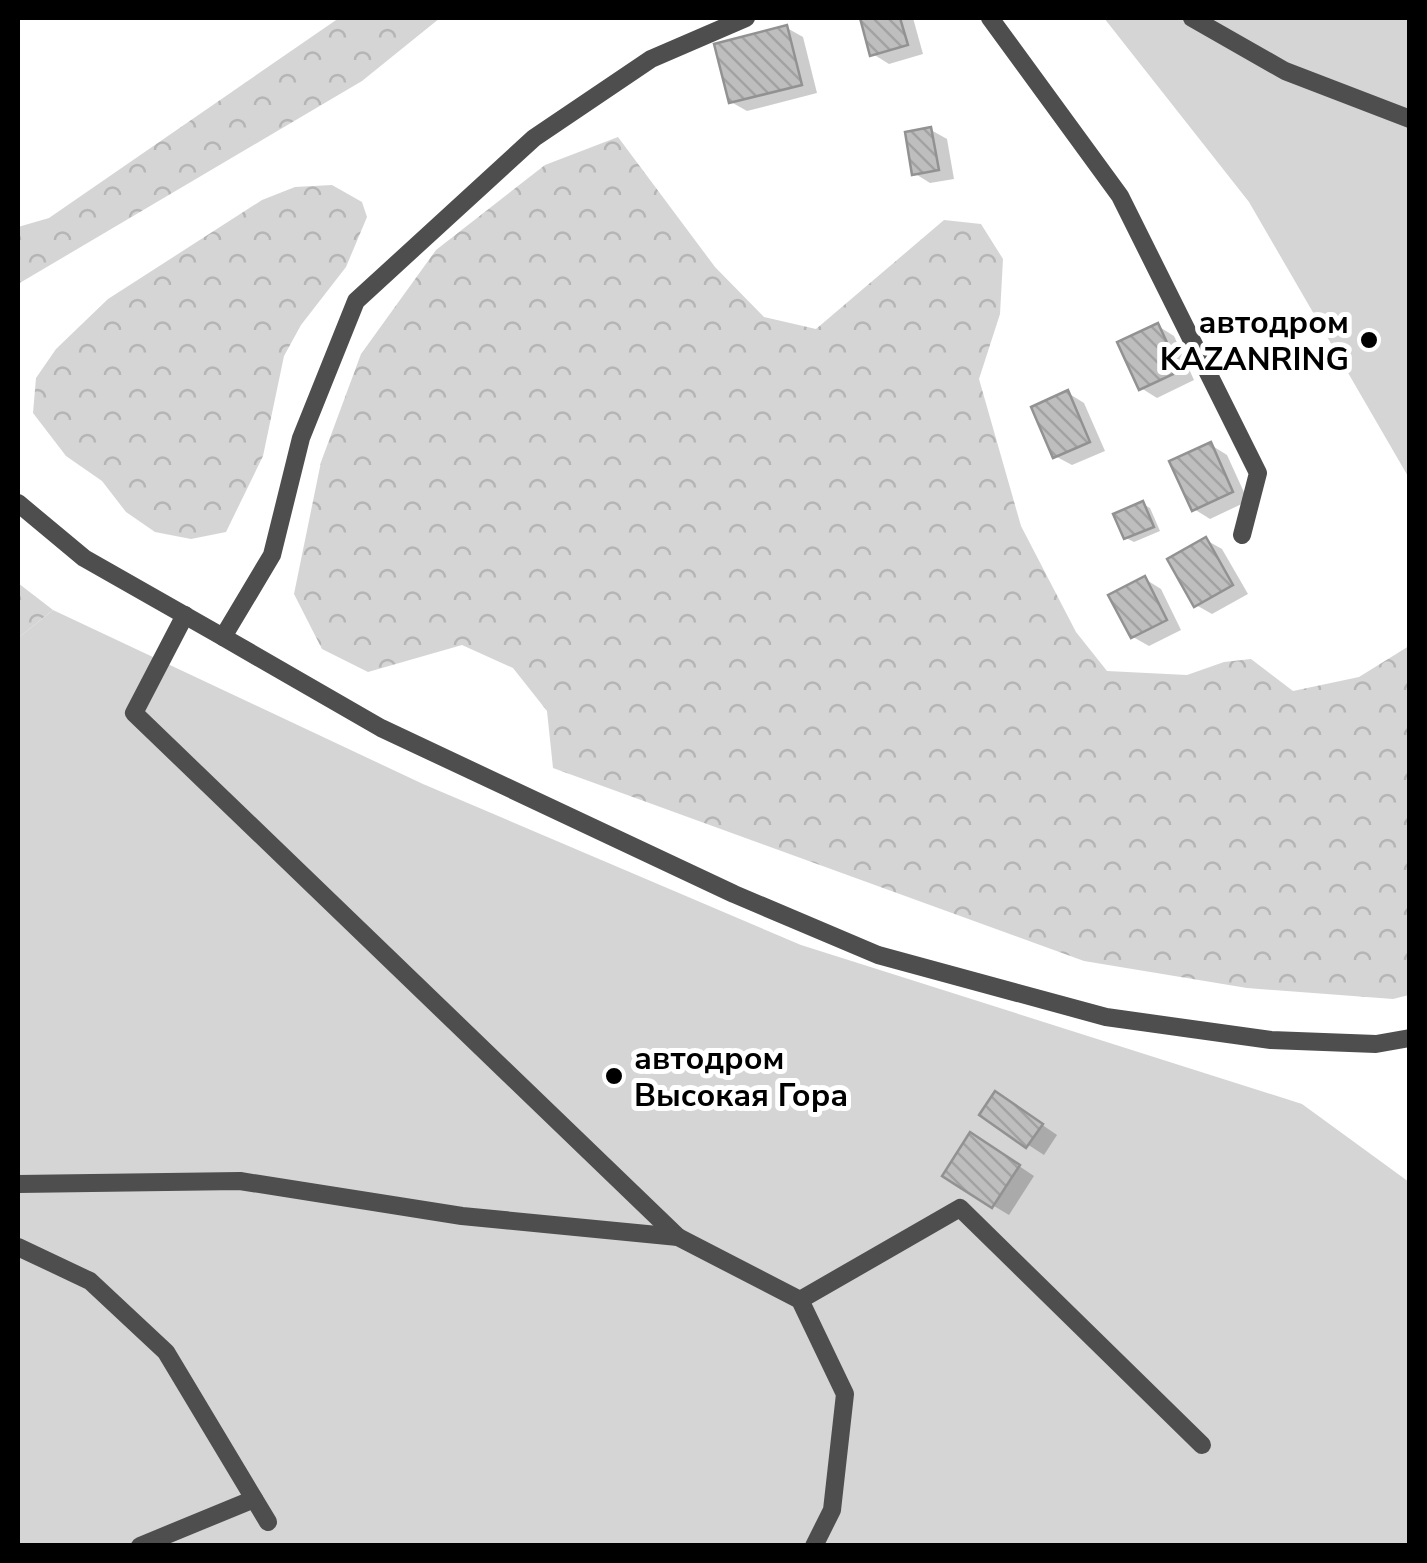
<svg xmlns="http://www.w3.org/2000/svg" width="1427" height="1563" viewBox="0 0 1427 1563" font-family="'Nunito Sans',sans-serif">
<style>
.forest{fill:url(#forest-crowns)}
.pitch{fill:#d5d5d5}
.shadow{fill:#0003}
.building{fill:url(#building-back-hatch);stroke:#929292;stroke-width:2.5}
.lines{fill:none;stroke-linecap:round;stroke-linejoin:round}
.service{stroke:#4e4e4e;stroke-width:18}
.poi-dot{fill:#000;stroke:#fff;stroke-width:4}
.labels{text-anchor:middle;stroke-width:10;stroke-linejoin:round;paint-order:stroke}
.poi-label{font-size:32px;font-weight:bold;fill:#000;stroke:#fff;text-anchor:end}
</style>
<defs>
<pattern id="forest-crowns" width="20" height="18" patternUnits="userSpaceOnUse" patternTransform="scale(2.5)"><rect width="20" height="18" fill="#d5d5d5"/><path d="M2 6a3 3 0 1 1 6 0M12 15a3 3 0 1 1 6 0" fill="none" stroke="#b5b5b5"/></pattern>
<pattern id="building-back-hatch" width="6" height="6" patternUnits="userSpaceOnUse" patternTransform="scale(2.5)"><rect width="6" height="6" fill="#bebebe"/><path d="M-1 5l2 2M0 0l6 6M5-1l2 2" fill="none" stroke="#a2a2a2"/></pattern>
</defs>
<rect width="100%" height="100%" fill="#fff"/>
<!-- forest -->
<g class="forest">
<polygon points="339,18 440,18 362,81 18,284 18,227 49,218"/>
<polygon points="618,137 715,267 764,317 816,329 944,220 981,224 1003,259 1000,314 979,379 1021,526 1076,632 1107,671 1187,675 1224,662 1251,659 1293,691 1359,677 1409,646 1409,995 1393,999 1247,988 1084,961 553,768 547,711 513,668 462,645 368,672 322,649 294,594 321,462 361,354 436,250 545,165"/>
<polygon points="332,185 362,202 367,217 346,267 301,325 284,356 263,456 226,532 191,539 155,532 126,512 102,481 66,456 33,413 36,378 56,349 108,299 262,200 295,187"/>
<polygon points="18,583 53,610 18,638"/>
</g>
<!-- pitch -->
<g class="pitch">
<polygon points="1104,18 1409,18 1409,478 1249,202"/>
<polygon points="53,610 423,784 801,945 1302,1104 1409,1182 1409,1545 18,1546 18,638"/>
</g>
<!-- shadow -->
<g class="shadow">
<polygon points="862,18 913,18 923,54 889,64 873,54"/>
<polygon points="787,28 803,37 817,93 747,111 731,102"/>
<polygon points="931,130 947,139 954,179 930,183 914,173"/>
<polygon points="1158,326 1174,336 1194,380 1157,398 1141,388"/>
<polygon points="1068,393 1084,403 1105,451 1072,465 1055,456"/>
<polygon points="1211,445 1227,455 1248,501 1210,519 1194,509"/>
<polygon points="1143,504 1150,508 1160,531 1134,542 1126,538"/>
<polygon points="1206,540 1222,549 1248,594 1212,614 1196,605"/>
<polygon points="1145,579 1161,589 1181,630 1149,646 1133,637"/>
<polygon points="1012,1104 1057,1135 1044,1155 982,1115"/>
<polygon points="986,1144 1034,1176 1009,1215 994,1206"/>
</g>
<!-- building -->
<g class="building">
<polygon points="860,18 900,18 908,45 870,56"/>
<polygon points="787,25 802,85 729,103 714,44"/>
<polygon points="931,127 939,170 912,175 905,132"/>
<polygon points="1158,323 1180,371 1139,390 1117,342"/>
<polygon points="1068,390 1090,442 1053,458 1031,407"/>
<polygon points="1211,442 1233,492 1192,511 1169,461"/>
<polygon points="1143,501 1154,527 1124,539 1113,514"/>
<polygon points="1206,537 1233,585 1194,607 1167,559"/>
<polygon points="1145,576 1167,620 1131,638 1108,595"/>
<polygon points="995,1091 1043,1124 1026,1148 979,1115"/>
<polygon points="970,1132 1020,1165 992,1208 942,1176"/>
</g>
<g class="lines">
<!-- service -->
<g class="service">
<polyline points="990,18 1120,196 1258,473 1242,535"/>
<polyline points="1192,18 1285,71 1410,119"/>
<polyline points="18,503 84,558 223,637 272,555 301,438 356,301 534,138 651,59 746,18"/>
<polyline points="185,615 134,713 678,1237"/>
<polyline points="223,637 381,728 734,894 878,955 1106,1017 1271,1040 1376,1044 1410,1038"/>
<polyline points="18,1184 240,1181 462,1216 678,1237 800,1300 845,1394 832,1510 814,1546"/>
<polyline points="18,1247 90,1281 166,1352 268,1522"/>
<polyline points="800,1300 960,1208 1202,1445"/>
<polyline points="140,1546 254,1499"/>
</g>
</g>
<!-- markers -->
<g class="poi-dot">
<circle cx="1369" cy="340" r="10"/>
<circle cx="614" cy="1076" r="10"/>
</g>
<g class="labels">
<!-- poi labels -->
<g class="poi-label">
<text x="1349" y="333">автодром<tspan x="1349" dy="37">KAZANRING</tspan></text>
<text x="634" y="1069" text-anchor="start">автодром<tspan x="634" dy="37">Высокая Гора</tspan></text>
</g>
</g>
<!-- border -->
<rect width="1427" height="1563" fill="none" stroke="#000000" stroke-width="40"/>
</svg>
